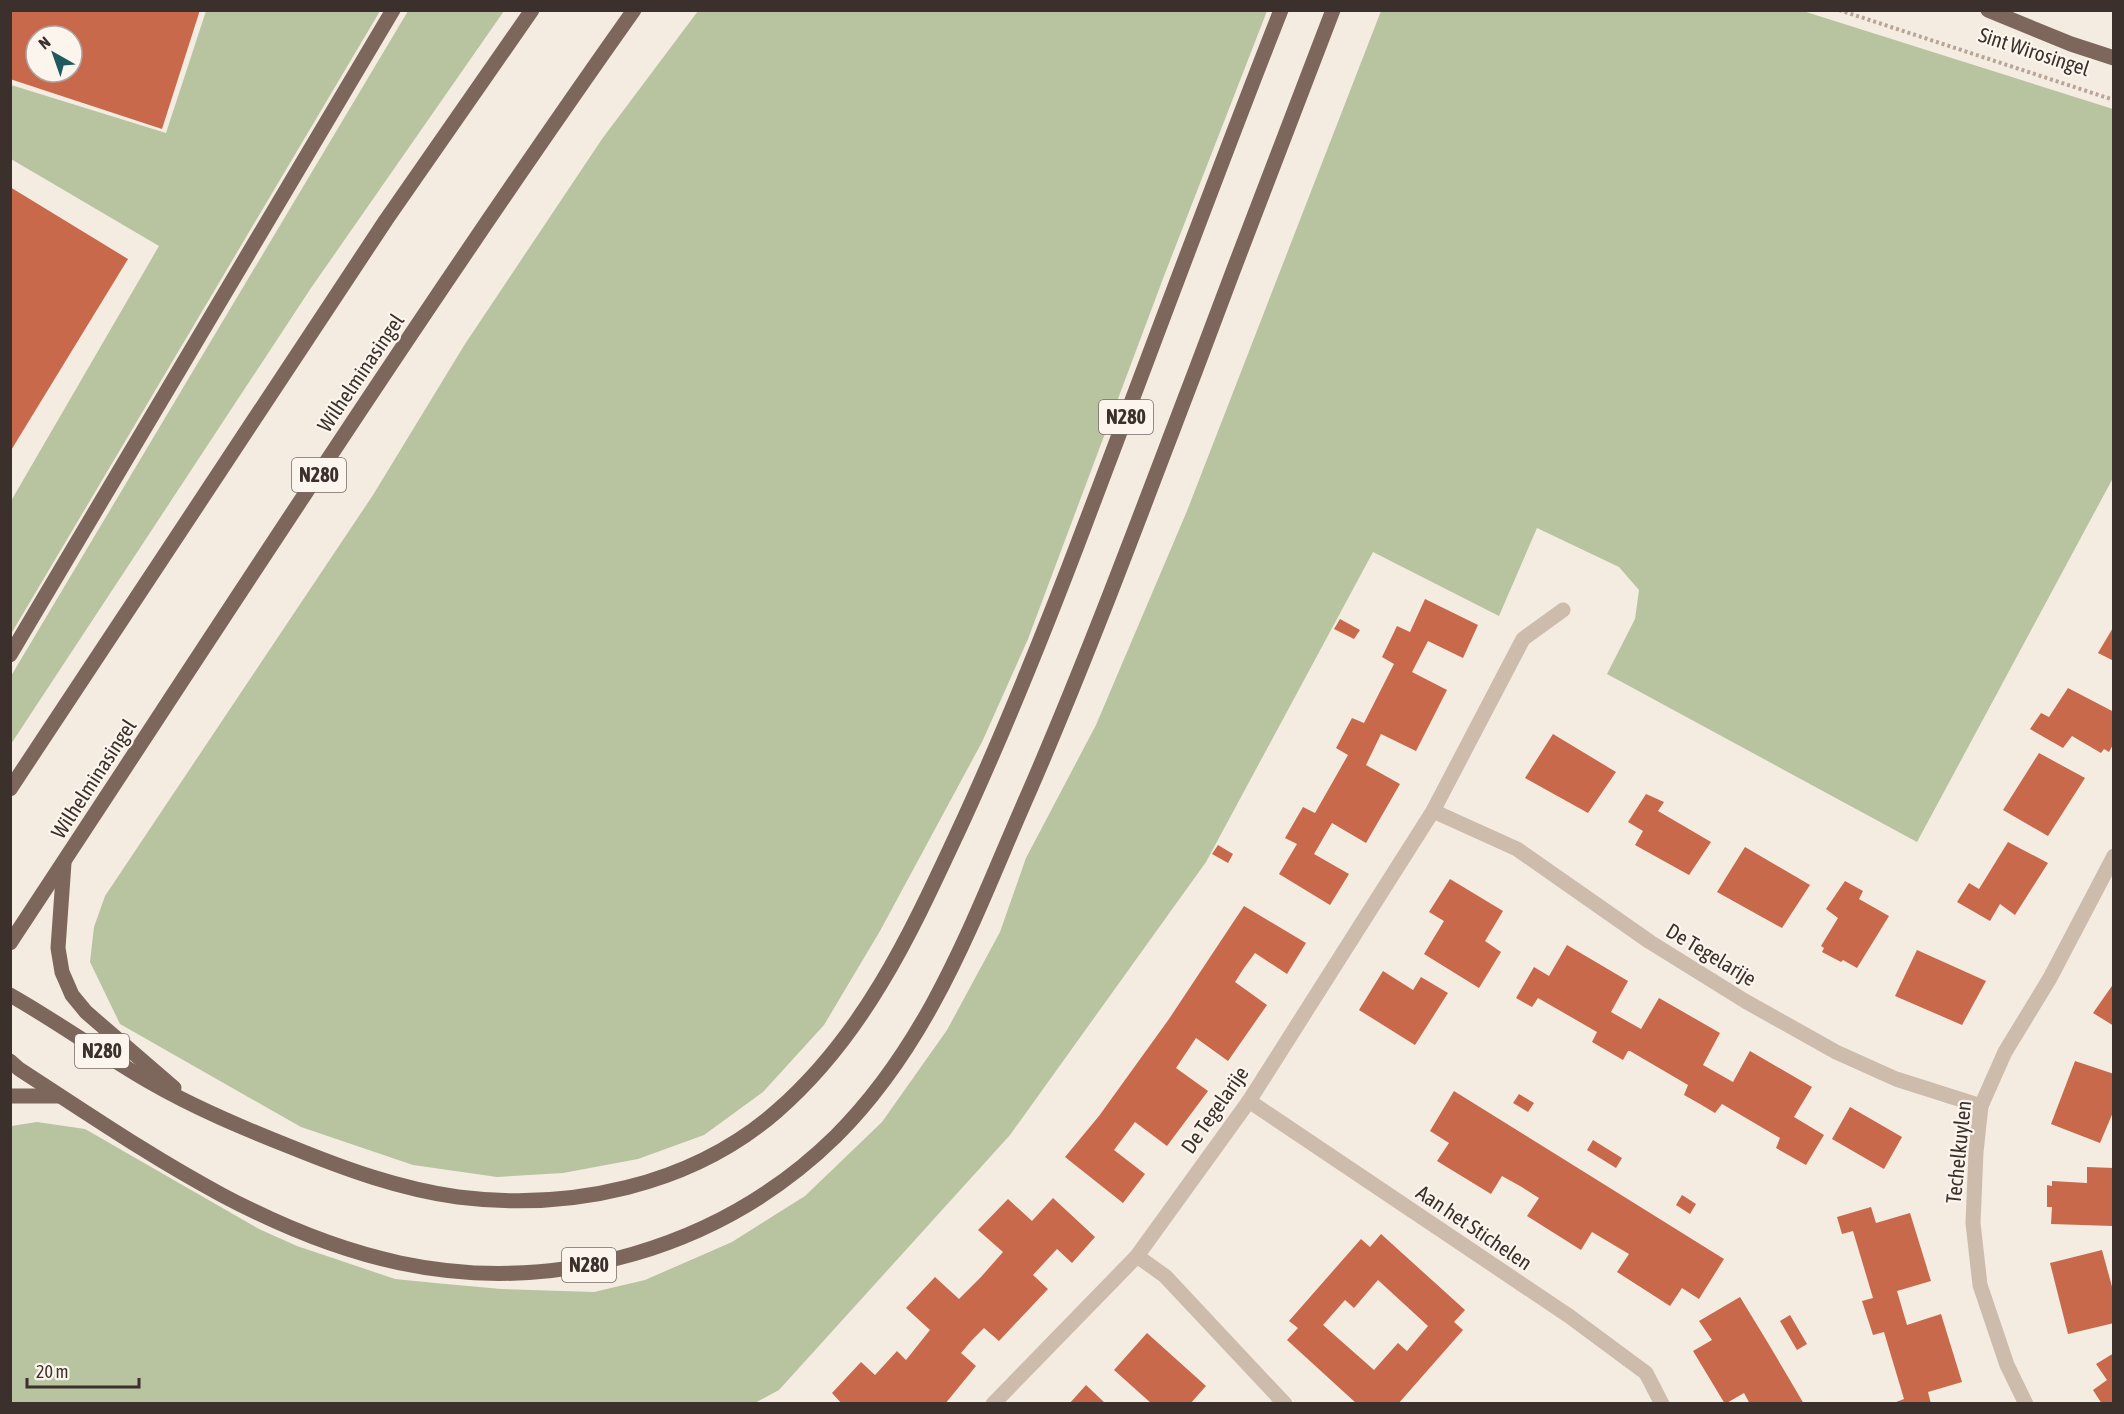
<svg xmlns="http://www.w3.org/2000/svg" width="2124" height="1414" viewBox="0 0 2124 1414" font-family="'Asap Condensed',sans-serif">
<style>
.green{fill:#b8c4a0}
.building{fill:#c8694b;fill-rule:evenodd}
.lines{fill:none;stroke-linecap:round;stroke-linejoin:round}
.path{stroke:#b9a596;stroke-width:4;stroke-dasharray:3 3;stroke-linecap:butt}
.minor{stroke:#cdbbac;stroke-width:15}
.major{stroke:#7d675c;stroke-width:15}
.labels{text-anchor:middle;stroke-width:4.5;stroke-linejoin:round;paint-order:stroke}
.shield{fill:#fbf5ee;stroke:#756b66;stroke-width:1.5}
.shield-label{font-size:20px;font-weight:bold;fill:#3b302b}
.street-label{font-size:21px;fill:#3b302b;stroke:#fbf5ee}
</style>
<rect width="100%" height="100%" fill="#f4ebe1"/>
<!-- green -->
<g class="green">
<polygon points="206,11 380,11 11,634 11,501 159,246 11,159 11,85 166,133"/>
<polygon points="408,11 504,11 311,288 11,744 11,676"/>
<polygon points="698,11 1267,11 1164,276 1028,639 982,742 880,931 824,1025 763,1092 704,1135 638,1159 563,1173 497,1177 413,1165 301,1127 120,1024 90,962 94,927 105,896 373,495 465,344 602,139"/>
<polygon points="1381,11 1803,11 2113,109 2113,478 1917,842 1607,674 1635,619 1639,590 1619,567 1537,528 1499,616 1373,552 1206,862 1010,1135 779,1390 753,1404 11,1403 11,1126 37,1122 85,1129 259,1229 297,1246 395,1279 435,1283 501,1289 594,1292 645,1280 732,1242 805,1196 882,1122 947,1030 1000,932 1026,858 1096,725 1187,511"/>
</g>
<!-- building -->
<g class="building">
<path d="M 10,10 L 200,10 L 162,129 L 10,79 ZM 36,36 L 72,36 L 72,72 L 36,72 Z"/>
<polygon points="10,187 128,259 10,452"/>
<polygon points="1425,599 1478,625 1463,658 1428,641 1412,672 1447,690 1416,751 1381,734 1366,765 1400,784 1366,843 1332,823 1314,854 1349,874 1330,905 1279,874 1297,844 1285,838 1303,807 1315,813 1348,755 1336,748 1352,718 1364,723 1394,664 1382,657 1397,626 1410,632"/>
<polygon points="1340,619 1360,630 1354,639 1334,629"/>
<polygon points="2114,626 2114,661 2098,653"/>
<polygon points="2068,688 2114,712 2114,743 2109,752 2104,749 2101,753 2072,736 2063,748 2030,729 2041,713 2049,717"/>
<polygon points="1553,734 1616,772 1588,813 1525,778"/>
<polygon points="2039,753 2085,778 2048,836 2003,810"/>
<polygon points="1646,794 1664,802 1658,811 1711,842 1689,875 1635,845 1643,831 1628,822"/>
<polygon points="2008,842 2048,863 2015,915 2000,904 1990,921 1957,902 1969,883 1979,889"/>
<polygon points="1218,845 1233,854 1228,863 1212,854"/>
<polygon points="1745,847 1810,885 1782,928 1717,892"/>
<polygon points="1450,879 1503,911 1485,941 1501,952 1479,988 1424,954 1444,921 1429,912"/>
<polygon points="1845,881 1863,891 1859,899 1889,916 1857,968 1843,960 1841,962 1822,952 1824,948 1821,946 1838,918 1826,909"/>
<polygon points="1244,906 1306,943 1287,974 1255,953 1244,968 1235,982 1267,1005 1228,1061 1196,1038 1176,1068 1208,1091 1167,1146 1135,1122 1114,1150 1145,1174 1123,1203 1065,1157 1099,1116 1169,1019"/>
<polygon points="1567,945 1628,981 1611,1012 1641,1029 1659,998 1720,1033 1703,1065 1733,1082 1750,1051 1812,1087 1794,1117 1824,1135 1806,1165 1776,1148 1780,1138 1722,1104 1715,1113 1700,1104 1684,1095 1688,1085 1630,1051 1628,1051 1623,1060 1592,1042 1597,1032 1538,998 1532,1007 1516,998 1534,967 1549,976"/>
<polygon points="1917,950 1986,981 1962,1025 1895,996"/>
<polygon points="1383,971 1413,990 1421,977 1448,993 1415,1045 1359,1010"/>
<polygon points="2114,983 2114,1026 2093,1013"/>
<polygon points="2075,1061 2114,1074 2114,1110 2100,1143 2051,1124"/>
<polygon points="1454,1091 1724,1259 1699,1299 1682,1288 1670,1306 1617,1272 1629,1254 1592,1232 1581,1250 1527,1216 1539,1198 1520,1186 1502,1176 1491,1194 1437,1161 1449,1143 1430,1131"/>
<polygon points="1519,1094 1534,1103 1528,1112 1513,1103"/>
<polygon points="1850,1107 1902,1137 1884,1169 1832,1139"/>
<polygon points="1593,1140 1622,1158 1616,1168 1587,1150"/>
<polygon points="2087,1167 2114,1168 2113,1226 2051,1224 2052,1207 2047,1207 2047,1185 2052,1186 2052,1181 2087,1183"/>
<polygon points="1682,1195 1696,1204 1690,1214 1676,1205"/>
<polygon points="1053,1198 1095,1237 1072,1263 1057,1249 1033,1275 1048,1289 999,1341 984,1328 972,1340 961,1353 976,1366 945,1404 842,1404 832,1393 861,1362 875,1375 897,1351 906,1360 930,1330 906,1308 935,1277 959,1299 981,1277 1003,1252 978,1230 1008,1199 1032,1221"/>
<polygon points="1871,1207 1876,1223 1910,1213 1931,1281 1897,1291 1907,1325 1941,1314 1962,1382 1928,1392 1931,1404 1891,1404 1904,1399 1884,1332 1873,1335 1862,1301 1873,1298 1853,1231 1842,1234 1837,1217"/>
<path d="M 1381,1234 L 1465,1310 L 1454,1322 L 1463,1330 L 1398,1404 L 1357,1404 L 1287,1340 L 1298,1328 L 1289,1321 L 1361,1239 L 1370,1247 ZM 1378,1280 L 1428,1326 L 1407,1351 L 1398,1343 L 1374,1370 L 1323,1325 L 1345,1300 L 1354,1308 Z"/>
<polygon points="2102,1250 2114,1294 2114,1323 2068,1334 2050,1263"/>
<polygon points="1740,1297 1768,1343 1804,1404 1750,1404 1744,1393 1725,1404 1693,1351 1712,1340 1699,1321"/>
<polygon points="1790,1315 1807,1344 1797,1350 1780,1321"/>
<polygon points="1147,1333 1206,1386 1190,1404 1152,1404 1114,1370"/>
<polygon points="2114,1353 2114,1404 2102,1404 2093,1390 2107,1380 2096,1364"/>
<polygon points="1086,1385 1106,1404 1069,1404"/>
</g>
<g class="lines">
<!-- path -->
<polyline class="path" points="1839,10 2114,100"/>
<!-- minor -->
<g class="minor">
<polyline points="1433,811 1517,849 1650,942 1745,1001 1836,1052 1896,1079 1981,1106"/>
<polyline points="1249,1101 1569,1316 1646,1373 1662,1404"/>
<polyline points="1137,1256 1165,1276 1285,1404"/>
<polyline points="993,1404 1137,1256 1249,1101 1433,811 1523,639 1563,610"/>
<polyline points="2026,1404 2007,1365 1980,1285 1973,1223 1976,1152 1981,1106 2005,1052 2050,978 2114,856"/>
</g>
<!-- major -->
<g class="major">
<polyline points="1988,10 2071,44 2114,58"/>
<polyline points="10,655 393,10"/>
<polyline points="10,789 386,220 532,10"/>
<polyline points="64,863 58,948 62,972 72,995 86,1012 174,1088"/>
<path d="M 10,943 C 216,631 418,315 634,10"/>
<path d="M 10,995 C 58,1022 103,1055 150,1082 C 195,1108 243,1128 291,1147 C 345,1169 400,1189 458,1197 C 570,1211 691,1186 777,1111 C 863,1036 909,937 956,836 C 1004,733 1046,628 1086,522 C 1151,351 1214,180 1281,10"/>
<path d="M 10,1061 L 19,1069 C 138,1146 259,1233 400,1263 C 556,1296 722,1248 836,1136 C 933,1039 975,914 1029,792 C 1089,654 1141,513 1195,372 C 1240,251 1287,131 1333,10"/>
<polyline points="10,1096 58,1096"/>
</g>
</g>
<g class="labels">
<!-- shield labels -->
<g class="shield">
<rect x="1099" y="400" width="54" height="34" rx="4.5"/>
<rect x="292" y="458" width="54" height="34" rx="4.5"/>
<rect x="75" y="1034" width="54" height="34" rx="4.5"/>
<rect x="562" y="1248" width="54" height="34" rx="4.5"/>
</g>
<g class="shield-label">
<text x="1126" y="424">N280</text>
<text x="319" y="482">N280</text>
<text x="102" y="1058">N280</text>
<text x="589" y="1272">N280</text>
</g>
<!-- street labels -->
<g class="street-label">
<text transform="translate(2034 52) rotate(18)" y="7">Sint Wirosingel</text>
<text transform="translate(361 373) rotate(-56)" y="7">Wilhelminasingel</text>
<text transform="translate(94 779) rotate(-57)" y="7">Wilhelminasingel</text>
<text transform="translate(1711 955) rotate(31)" y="7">De Tegelarije</text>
<text transform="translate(1215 1110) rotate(-55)" y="7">De Tegelarije</text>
<text transform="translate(1959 1152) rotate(-84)" y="7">Techelkuylen</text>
<text transform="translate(1474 1228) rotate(34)" y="7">Aan het Stichelen</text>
</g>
</g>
<!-- border -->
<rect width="2124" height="1414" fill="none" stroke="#3b302b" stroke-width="24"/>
<!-- north arrow -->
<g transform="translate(54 54) rotate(320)"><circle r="28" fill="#fbf5ee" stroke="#aea6a0" stroke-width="1.5"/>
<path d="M0-4.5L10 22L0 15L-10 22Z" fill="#1f5a5e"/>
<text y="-9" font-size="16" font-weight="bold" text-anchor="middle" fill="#3b302b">N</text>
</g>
<!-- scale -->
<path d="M27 1378v9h112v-9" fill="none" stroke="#3b302b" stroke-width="3"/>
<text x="36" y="1378" font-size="18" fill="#3b302b" stroke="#fbf5ee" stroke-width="4.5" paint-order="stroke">20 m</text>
</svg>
